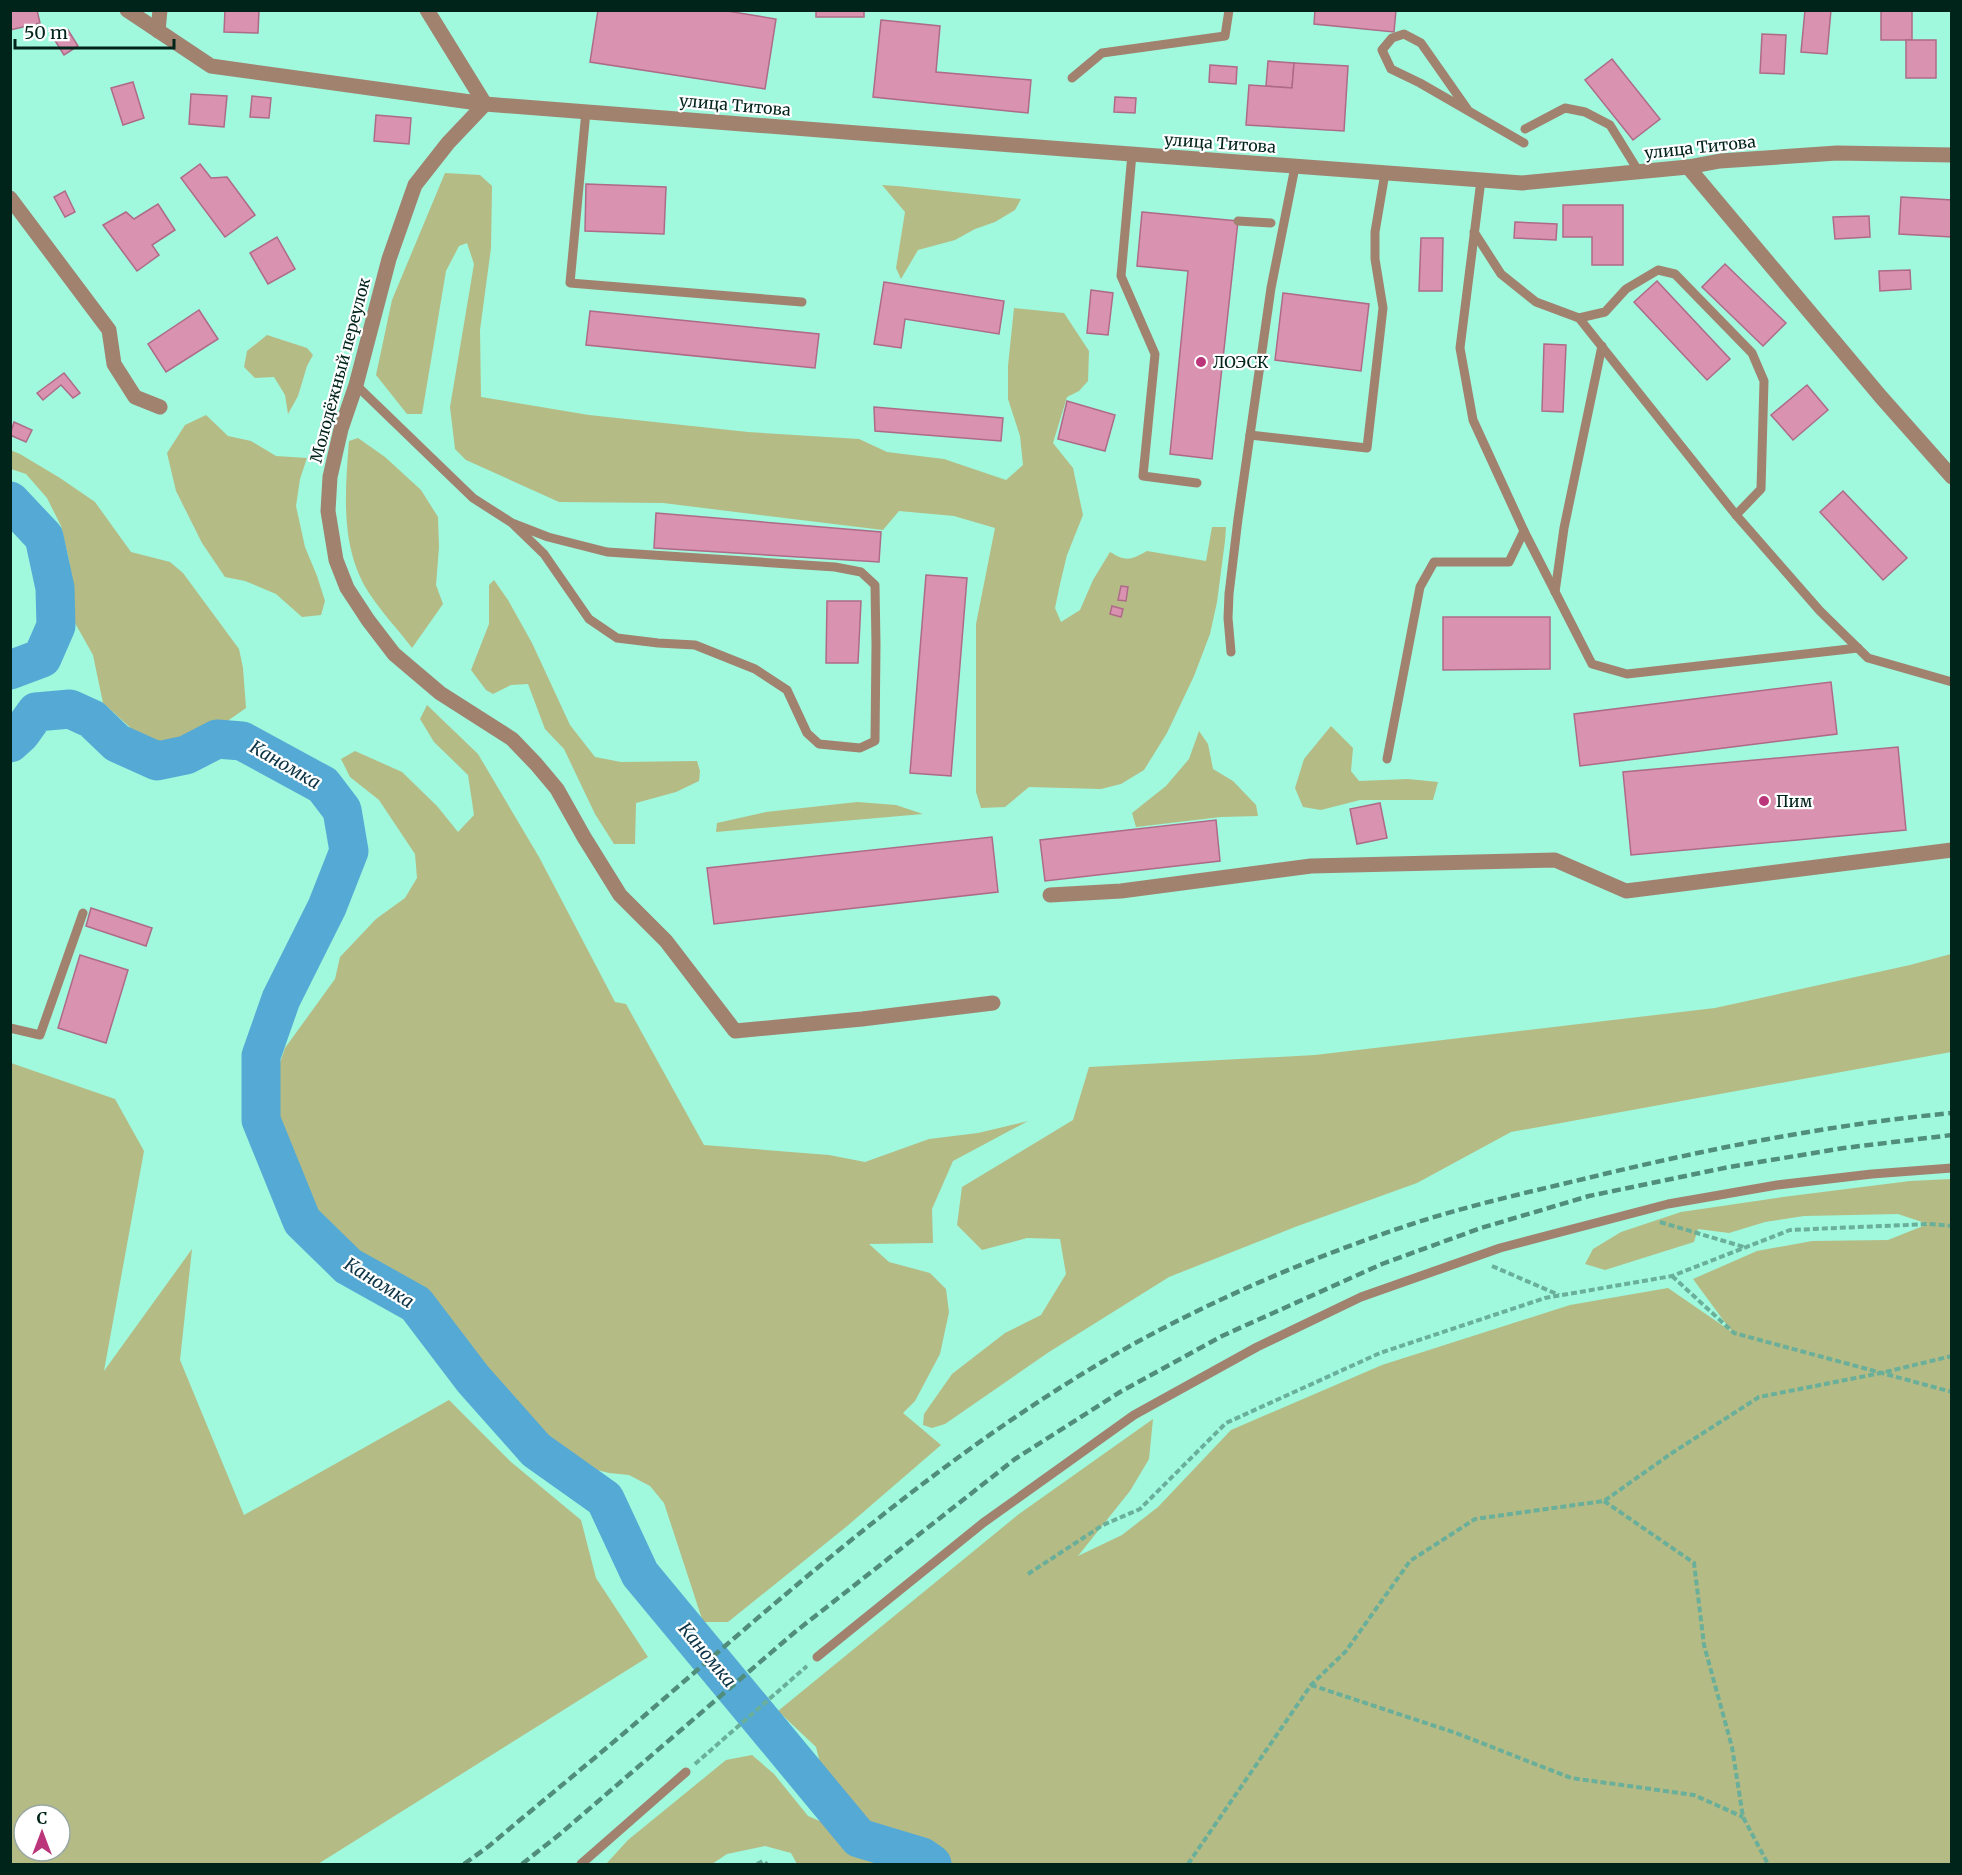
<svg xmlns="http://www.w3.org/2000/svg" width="1962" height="1875" viewBox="0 0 1962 1875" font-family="Merriweather,serif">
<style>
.green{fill:#b5bb85;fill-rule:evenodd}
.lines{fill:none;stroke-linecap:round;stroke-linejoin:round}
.river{stroke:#54aad5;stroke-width:39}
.building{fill:#d992b0;stroke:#ae6b88;stroke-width:1.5}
.path{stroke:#69af9a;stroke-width:4;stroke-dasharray:6 3;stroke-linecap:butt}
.service{stroke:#a1826f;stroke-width:9}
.minor{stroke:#a1826f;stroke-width:15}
.rail{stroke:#508d7b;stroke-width:4.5;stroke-dasharray:9 4.5;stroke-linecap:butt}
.poi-dot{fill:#ba357a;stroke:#fff;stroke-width:2}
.labels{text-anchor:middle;stroke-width:4.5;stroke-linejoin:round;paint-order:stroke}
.street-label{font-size:16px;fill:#00231a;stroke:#fff}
.poi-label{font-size:16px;fill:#00231a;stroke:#fff;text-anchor:start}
.water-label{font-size:18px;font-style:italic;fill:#0c3446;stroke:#fff}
</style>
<rect width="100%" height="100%" fill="#a0f8dd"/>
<!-- green -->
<g class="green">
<path d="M 445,173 L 480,175 L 492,186 L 491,248 L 480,330 L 481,397 L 589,415 L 748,432 L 859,439 L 887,452 L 944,459 L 1006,480 L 1023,465 L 1020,436 L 1008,399 L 1008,366 L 1014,308 L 1064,313 L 1089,351 L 1088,381 L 1079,391 L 1067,397 L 1053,443 L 1073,468 L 1083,515 L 1067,555 L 1060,584 L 1055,608 L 1061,622 L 1080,610 L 1093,580 L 1110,552 C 1126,562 1131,560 1147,551 L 1206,561 L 1212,527 L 1226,527 L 1225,541 L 1217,602 L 1210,634 L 1194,676 L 1167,733 L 1144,770 L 1121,784 L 1101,789 L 1029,787 L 1005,807 L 981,808 L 976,792 L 976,624 L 995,528 L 954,516 L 899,511 L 883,530 L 663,503 L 559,502 L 466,460 L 455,449 L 450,407 L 474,264 L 467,243 L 459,246 L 446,271 L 422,414 L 407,414 L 376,375 L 392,300 Z"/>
<polygon points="882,185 897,186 1021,199 1015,210 995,222 975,229 955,240 918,250 901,279 896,268 905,212"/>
<polygon points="267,335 307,348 313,355 307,366 298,396 288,414 285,395 274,377 255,378 244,367 247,351"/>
<polygon points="206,415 228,436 251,441 276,456 307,458 300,479 296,506 305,547 317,576 325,601 321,615 302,617 276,594 245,581 225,577 202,543 176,491 167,453 185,425"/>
<path d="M 358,438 L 385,457 L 421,490 L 438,517 L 439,547 L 436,585 L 443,604 L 412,648 C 398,629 382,613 369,593 C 340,548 345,493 349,441 Z"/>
<polygon points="10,450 20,454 60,478 95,502 131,552 170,562 183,573 239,649 243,668 246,708 219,727 197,748 153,748 103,703 93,655 75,623 69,560 61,526 47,498 26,474 11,469"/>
<polygon points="494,580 508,600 532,643 570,725 595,757 621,762 697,761 700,771 699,781 676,792 636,803 635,844 614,844 595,814 564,749 545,729 528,684 511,685 493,694 486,690 471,670 489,624 489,585"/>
<polygon points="427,705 478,754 539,857 615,1002 626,1004 704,1145 829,1155 865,1162 929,1139 978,1133 1028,1121 953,1161 932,1209 933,1243 869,1244 889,1262 930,1273 946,1289 949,1312 940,1354 915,1401 903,1413 941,1445 846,1527 728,1622 703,1622 664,1503 650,1486 629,1475 609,1473 566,1462 531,1435 476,1370 412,1290 398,1280 344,1258 327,1238 298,1193 278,1145 270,1091 285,1048 335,979 340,957 376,919 405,898 417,878 415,854 379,800 350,777 341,759 355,751 402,772 437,806 458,832 474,815 468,775 434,742 420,719"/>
<polygon points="1331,726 1353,748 1351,771 1359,781 1408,779 1438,782 1433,800 1360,800 1321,810 1303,807 1295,788 1304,759"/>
<polygon points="1199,731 1208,744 1213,769 1233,781 1256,805 1258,816 1221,817 1136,827 1132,813 1166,786 1189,759"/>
<polygon points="857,802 896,805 923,814 716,832 717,823 766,812"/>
<polygon points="1951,954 1951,1052 1511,1132 1417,1183 1295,1227 1169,1277 1049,1352 945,1424 932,1428 923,1425 924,1414 952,1374 1005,1333 1041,1315 1066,1274 1060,1239 1027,1238 982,1250 957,1225 962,1187 1073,1120 1089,1067 1315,1055 1715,1008 1910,965"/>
<path d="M 11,1063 L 115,1099 L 144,1151 L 104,1371 L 192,1249 L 180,1360 L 244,1515 L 449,1400 L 511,1462 L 581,1520 L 596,1578 L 648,1657 L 318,1864 L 11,1864 ZM 24,1815 L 60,1815 L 60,1851 L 24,1851 Z"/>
<polygon points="1951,1179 1951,1864 797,1864 791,1853 765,1846 727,1854 712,1864 606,1864 628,1840 726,1760 752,1755 774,1774 808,1816 859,1838 823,1775 816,1747 778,1711 1019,1514 1153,1419 1149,1459 1130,1491 1078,1556 1122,1535 1158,1507 1231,1430 1382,1365 1570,1305 1668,1288 1732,1332 1693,1279 1757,1251 1812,1241 1888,1240 1928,1224 1898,1214 1804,1216 1765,1222 1729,1233 1698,1229 1694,1242 1605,1270 1585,1264 1593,1249 1621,1232 1681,1212 1783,1197 1910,1181"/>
</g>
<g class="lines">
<!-- river -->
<g class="river">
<polyline points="10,501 44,537 55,588 56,626 42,658 10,670"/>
<polyline points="10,743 21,733 36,712 70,709 92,719 117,743 157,761 186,755 217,739 242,741 323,785 342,810 349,851 327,907 281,999 261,1056 261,1120 302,1221 348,1266 416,1304 473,1379 536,1450 605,1499 640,1574 859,1838 922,1857 932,1864"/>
</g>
</g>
<!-- building -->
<g class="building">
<polygon points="10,10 37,10 40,23 10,30"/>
<polygon points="225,10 259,10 258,33 224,32"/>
<polygon points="598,10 721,10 776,19 765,89 590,62"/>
<rect x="816" y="10" width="48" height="7"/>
<polygon points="1315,10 1396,10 1394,32 1314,24"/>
<polygon points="1805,10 1831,10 1827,54 1801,52"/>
<rect x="1881" y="11" width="31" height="29"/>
<polygon points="881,20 940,26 936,72 1031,80 1028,113 873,97"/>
<polygon points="68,30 78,46 64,55 54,39"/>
<polygon points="1762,34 1786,35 1784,74 1760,73"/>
<rect x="1906" y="40" width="30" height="38"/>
<polygon points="1612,59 1660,119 1633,140 1585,80"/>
<polygon points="1268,61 1294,63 1292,88 1266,86"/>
<polygon points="1294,63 1348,66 1344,131 1246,125 1249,85 1292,88"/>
<polygon points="1210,65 1237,67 1236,84 1209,82"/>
<polygon points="133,82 144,118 123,125 111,88"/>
<polygon points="191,94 227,96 224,127 189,124"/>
<polygon points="252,96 271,98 269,118 250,117"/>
<polygon points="1115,97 1136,98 1135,113 1114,112"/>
<polygon points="376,115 411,118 409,144 374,141"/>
<polygon points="200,164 211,178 227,177 255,215 225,237 181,178"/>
<polygon points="586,184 666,187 664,234 585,231"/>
<polygon points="65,191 75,212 65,217 54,197"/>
<polygon points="1901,197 1952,200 1952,237 1899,234"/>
<polygon points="158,204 175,230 152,245 159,255 137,271 103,225 126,212 134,219"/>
<polygon points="1563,205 1623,205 1623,265 1592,265 1592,237 1563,237"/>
<polygon points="1142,212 1238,221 1212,459 1170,454 1188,271 1137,266"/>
<polygon points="1869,216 1870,237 1835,239 1833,217"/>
<polygon points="1515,222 1557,224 1556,240 1514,238"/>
<polygon points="277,237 295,269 268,284 250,253"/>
<polygon points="1421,238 1443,238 1442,291 1419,291"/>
<polygon points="1725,264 1786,323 1763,346 1702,287"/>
<polygon points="1910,270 1911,289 1880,291 1879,271"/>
<polygon points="1657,281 1730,359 1707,380 1634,302"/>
<polygon points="884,282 1004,301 999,334 905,319 901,348 874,344"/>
<polygon points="1091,290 1113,293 1108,335 1087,333"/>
<polygon points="1283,293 1369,304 1361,371 1275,360"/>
<polygon points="199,310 218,339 166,372 148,344"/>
<polygon points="590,311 819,334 815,368 586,345"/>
<polygon points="1544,344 1566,345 1563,412 1542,411"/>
<polygon points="64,373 80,393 73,398 61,385 43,400 37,393"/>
<polygon points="1807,385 1828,410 1793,440 1771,415"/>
<polygon points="1067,401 1115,415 1105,451 1058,439"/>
<polygon points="874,407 1003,418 1001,441 875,431"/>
<polygon points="14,422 32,430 26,442 10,435"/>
<polygon points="1843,491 1907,558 1883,580 1820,512"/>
<polygon points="656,513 881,532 879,562 654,548"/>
<polygon points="926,575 967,578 951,776 910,773"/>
<polygon points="1121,586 1128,587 1126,601 1118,600"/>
<polygon points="827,601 861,601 858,663 826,663"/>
<polygon points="1112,606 1123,609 1121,617 1110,614"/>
<polygon points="1443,617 1550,617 1550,669 1443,670"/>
<polygon points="1831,682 1837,734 1580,766 1574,714"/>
<polygon points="1898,747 1906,830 1631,855 1623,772"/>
<polygon points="1380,803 1387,838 1357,844 1350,809"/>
<polygon points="1216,820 1220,861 1045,881 1040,840"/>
<polygon points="992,837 998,892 714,924 707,868"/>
<polygon points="91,908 152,928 146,946 86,926"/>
<polygon points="80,955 128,970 106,1043 58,1028"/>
</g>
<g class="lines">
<!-- path -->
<g class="path">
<polyline points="1660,1222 1744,1247"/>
<polyline points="1492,1266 1559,1295"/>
<polyline points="1672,1276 1734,1333 1952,1392"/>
<polyline points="1604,1501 1694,1563 1704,1645 1732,1747 1743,1817 1768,1864"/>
<polyline points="1028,1574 1103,1525 1140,1509 1226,1423 1380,1353 1545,1298 1672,1276 1790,1230 1929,1224 1952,1226"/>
<polyline points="1311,1685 1456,1733 1571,1778 1694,1795 1743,1817"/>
<polyline points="695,1764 807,1666"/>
<polyline points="757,1864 763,1861 767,1864"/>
<polyline points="1188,1864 1311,1685 1346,1651 1410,1561 1475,1519 1604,1501 1672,1453 1759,1397 1881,1373 1952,1356"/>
</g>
<!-- service -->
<g class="service">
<polyline points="1072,78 1102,53 1225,36 1229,10"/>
<polyline points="1468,110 1421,43 1404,34 1392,38 1382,50 1391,69 1420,83 1524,143"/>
<polyline points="586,111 570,283 802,302"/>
<polyline points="1525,129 1565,108 1585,112 1610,125 1639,172"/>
<polyline points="1132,154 1121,276 1155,354 1143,476 1197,483"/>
<polyline points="1238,221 1271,223"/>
<polyline points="1474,232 1501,274 1536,302 1579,318 1605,312 1626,289 1658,270 1675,274 1752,353 1764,381 1761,489 1736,515"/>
<polyline points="1579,318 1736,515 1820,611 1868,658 1952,682"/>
<polyline points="356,385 473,498 512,523 548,537 607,552 835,567 861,572 875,585 876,645 875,741 860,748 819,744 807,733 787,690 755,669 695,645 658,643 617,638 589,619 544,554 512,523"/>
<polyline points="1250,435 1367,448 1383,308 1375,259 1375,232 1385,173"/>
<polyline points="1524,531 1592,664 1627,674 1858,648"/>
<polyline points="1555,592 1564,528 1602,346"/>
<polyline points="1231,652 1228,618 1229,594 1238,519 1271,288 1295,167"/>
<polyline points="1387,759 1420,587 1434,562 1509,562 1524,531 1473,420 1460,348 1481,180"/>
<polyline points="10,1028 40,1035 83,913"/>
<polyline points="817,1657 983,1523 1134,1415 1257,1347 1361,1297 1500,1248 1668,1204 1777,1185 1872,1174 1952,1168"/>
<polyline points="581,1864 686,1772"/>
</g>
<!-- minor -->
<g class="minor">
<polyline points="127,10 211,66 485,104 1064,149 1522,183 1688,167 1720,161 1837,153 1952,155"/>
<polyline points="427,10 485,104"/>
<polyline points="158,31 160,10"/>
<polyline points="485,104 448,143 415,185 389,259 356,385 341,429 330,477 328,511 336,560 347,588 368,620 394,654 440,693 512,739 536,764 557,789 584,837 620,895 666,941 735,1031 862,1019 993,1003"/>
<polyline points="1688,167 1881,397 1952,477"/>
<polyline points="10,198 109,330 114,364 135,397 160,407"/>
<polyline points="1050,895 1121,891 1311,866 1555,860 1626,891 1952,850"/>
</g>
<!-- rail -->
<g class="rail">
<path d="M 464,1864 L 489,1846 C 541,1802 593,1760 644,1716 C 790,1590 935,1461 1102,1362 C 1197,1306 1304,1260 1409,1225 C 1472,1204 1539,1190 1604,1174 C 1718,1147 1834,1124 1952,1113"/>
<polyline points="522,1864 560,1834 795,1632 1015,1459 1120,1392 1222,1336 1382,1264 1481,1228 1589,1196 1729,1167 1844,1148 1952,1135"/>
</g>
</g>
<!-- markers -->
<g class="poi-dot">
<circle cx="1201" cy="362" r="6"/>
<circle cx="1764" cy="801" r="6"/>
</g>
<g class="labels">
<!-- street labels -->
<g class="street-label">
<text transform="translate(735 105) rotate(5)" y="6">улица Титова</text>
<text transform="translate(1220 143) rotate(4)" y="6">улица Титова</text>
<text transform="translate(1700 147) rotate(-6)" y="6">улица Титова</text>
<text transform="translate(340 370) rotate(-75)" y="6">Молодёжный переулок</text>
</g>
<!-- poi labels -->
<g class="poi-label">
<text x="1213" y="368">ЛОЭСК</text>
<text x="1776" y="807">Пим</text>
</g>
<!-- water labels -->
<g class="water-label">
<text transform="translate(285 765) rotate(30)" y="6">Каномка</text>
<text transform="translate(379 1283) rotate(32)" y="6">Каномка</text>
<text transform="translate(707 1655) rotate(50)" y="6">Каномка</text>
</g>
</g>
<!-- border -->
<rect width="1962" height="1875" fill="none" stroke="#00231a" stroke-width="24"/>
<!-- north arrow -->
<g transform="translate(42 1833)"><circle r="28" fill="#ffffff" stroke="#99a7a3" stroke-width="1.5"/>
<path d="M0-4.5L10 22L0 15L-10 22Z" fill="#ba357a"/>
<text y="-9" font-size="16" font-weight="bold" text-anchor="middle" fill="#00231a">С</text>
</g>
<!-- scale -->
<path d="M15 39v9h159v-9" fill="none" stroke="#00231a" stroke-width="3"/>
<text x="24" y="39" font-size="18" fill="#00231a" stroke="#ffffff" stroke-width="4.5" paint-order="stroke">50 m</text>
</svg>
